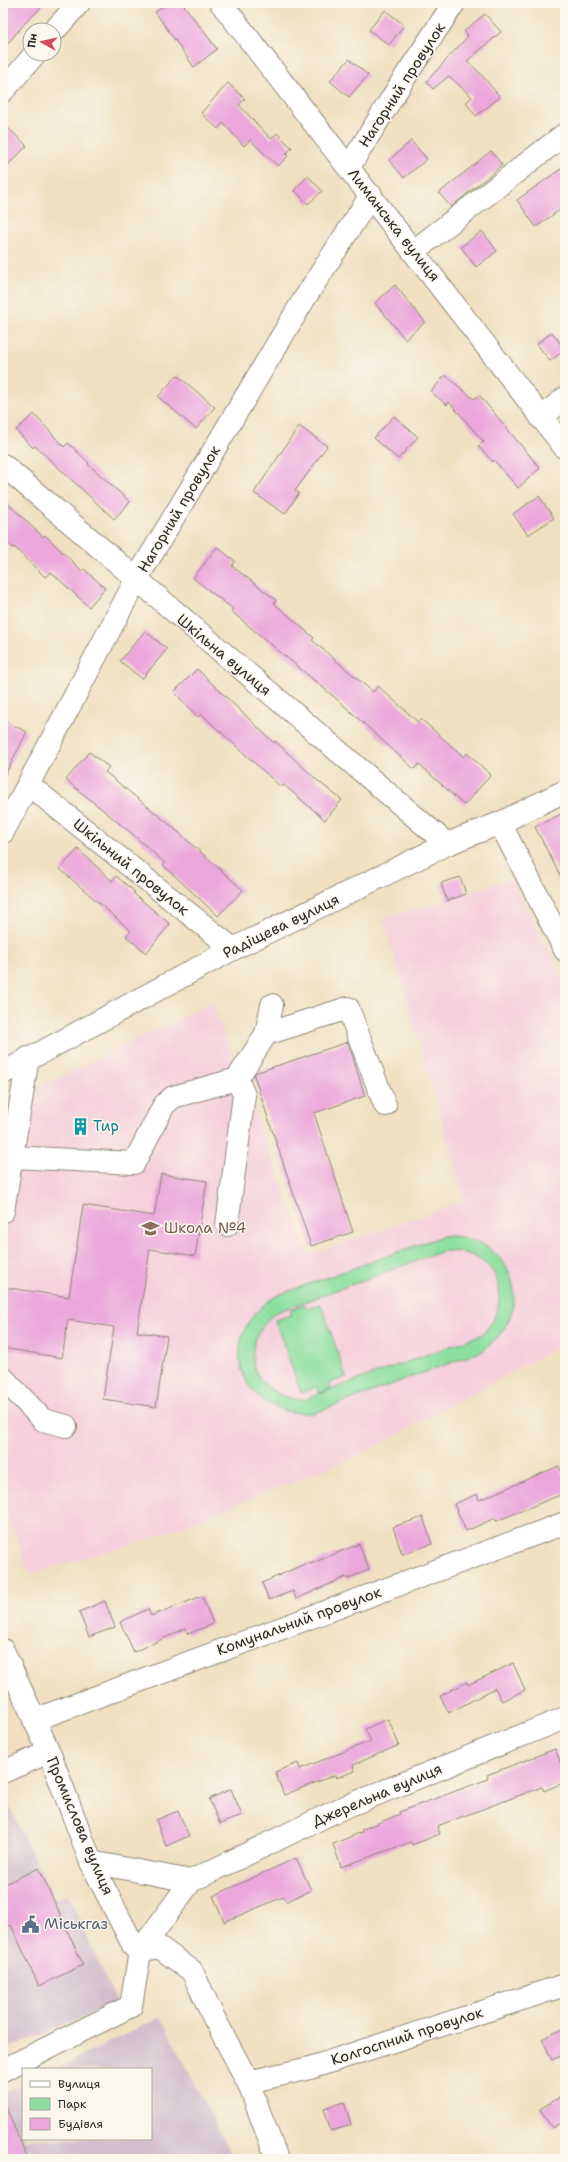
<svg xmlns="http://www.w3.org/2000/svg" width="568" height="2162" viewBox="0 0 568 2162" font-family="'Shantell Sans',sans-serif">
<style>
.built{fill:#f5cfdb}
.industrial{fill:#d1bdcc}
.green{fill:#8cdfa0;stroke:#5c8566;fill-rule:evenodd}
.building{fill:#eba7dc}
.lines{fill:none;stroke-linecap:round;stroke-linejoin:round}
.minor-casing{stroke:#8e8676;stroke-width:24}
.minor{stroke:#fff;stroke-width:22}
.labels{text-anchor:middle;stroke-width:3;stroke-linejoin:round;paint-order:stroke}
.street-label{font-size:15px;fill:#2b2b2b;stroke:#fbf7ec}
.culture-label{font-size:15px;fill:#0d838f;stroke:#fbf7ec;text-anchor:start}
.education-label{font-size:15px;fill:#785e54;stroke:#fbf7ec;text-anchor:start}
.service-label{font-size:15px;fill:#4e5e75;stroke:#fbf7ec;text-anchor:start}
</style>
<rect width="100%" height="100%" fill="#fbf7ec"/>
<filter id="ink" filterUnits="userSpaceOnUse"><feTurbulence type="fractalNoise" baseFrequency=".025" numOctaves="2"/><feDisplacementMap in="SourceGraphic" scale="8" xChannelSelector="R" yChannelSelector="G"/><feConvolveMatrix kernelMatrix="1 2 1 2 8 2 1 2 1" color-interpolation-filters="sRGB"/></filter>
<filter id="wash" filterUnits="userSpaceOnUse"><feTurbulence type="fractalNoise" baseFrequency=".012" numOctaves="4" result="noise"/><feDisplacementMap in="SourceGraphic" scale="16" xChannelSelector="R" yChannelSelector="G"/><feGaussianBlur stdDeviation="0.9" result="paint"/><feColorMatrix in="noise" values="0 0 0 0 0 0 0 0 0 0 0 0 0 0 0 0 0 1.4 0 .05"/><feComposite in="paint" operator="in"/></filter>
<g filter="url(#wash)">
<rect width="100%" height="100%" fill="#f0e0c1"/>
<!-- built -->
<polygon class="built" points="511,878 565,983 565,1343 356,1457 146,1540 30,1574 3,1503 3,1105 212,1002 309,1255 465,1201 383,918 446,901"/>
<!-- industrial -->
<g class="industrial">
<polygon points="3,1793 53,1899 68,1895 117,2003 3,2050"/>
<polygon points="161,2017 234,2159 3,2159 3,2094 23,2084 23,2139 151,2139 151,2069 54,2069"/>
</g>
<!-- green -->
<g class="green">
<path d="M 443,1236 C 516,1234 540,1313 480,1352 L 314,1413 C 237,1419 211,1333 278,1295 ZM 443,1251 C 496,1249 517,1294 483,1334 L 303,1400 C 251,1396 236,1348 274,1313 Z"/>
<polygon points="321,1304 346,1377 329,1383 331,1389 319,1393 317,1387 301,1393 275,1320 291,1315 290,1310 305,1305 306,1309"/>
</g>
<g id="blocks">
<!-- building -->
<g class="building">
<polygon points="3,3 46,3 25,23 3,49"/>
<polygon points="168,3 182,3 217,49 194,67 155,12"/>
<polygon points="385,10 404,25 389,45 369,30"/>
<polygon points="485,14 501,32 467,61 479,72 500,97 476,116 466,103 472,97 449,76 433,89 426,82 468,36 464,31"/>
<polygon points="349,59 368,75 349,97 330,81"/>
<polygon points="228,83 245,99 239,105 271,139 277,133 292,148 286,154 288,156 278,166 250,140 244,146 223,123 218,129 201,113"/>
<polygon points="3,123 27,146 3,170"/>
<polygon points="411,141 427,159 404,178 389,160"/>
<polygon points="491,151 502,165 451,207 439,193"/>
<polygon points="565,166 565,206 536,227 517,200"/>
<polygon points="308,176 322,191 308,204 294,190"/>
<polygon points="482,231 497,251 476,267 461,247"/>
<polygon points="395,285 425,322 405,339 375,303"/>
<polygon points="552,332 565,350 550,361 537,344"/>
<polygon points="177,375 215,407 196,429 158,397"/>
<polygon points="445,375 474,399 479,395 540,468 518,488 494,460 493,462 478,446 484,442 449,402 447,405 431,392"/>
<polygon points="34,414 64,447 68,443 89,463 88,464 130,502 114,519 35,446 33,448 16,430"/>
<polygon points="394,416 418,437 398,459 374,438"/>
<polygon points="299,426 327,446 295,491 299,493 285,514 254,493"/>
<polygon points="539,496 554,518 528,535 513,514"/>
<polygon points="3,499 43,537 45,535 82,571 84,569 105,588 89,607 51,572 45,577 14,547 13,548 3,539"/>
<polygon points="217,547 235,561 232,566 276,600 274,603 314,638 312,640 373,692 378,686 418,722 421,719 464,757 467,753 491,775 464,805 419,764 414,769 339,701 231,611 233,609 193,578"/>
<polygon points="145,631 167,649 142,679 120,661"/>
<polygon points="197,669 274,743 275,741 318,781 342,800 325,820 284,785 281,787 201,714 198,717 174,692"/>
<polygon points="3,720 27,732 3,779"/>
<polygon points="89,752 109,767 105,772 169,824 243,890 218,916 163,865 165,863 130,832 66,780"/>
<polygon points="565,812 565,885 535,827"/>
<polygon points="78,849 112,881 116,876 135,892 133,893 170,924 146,953 126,936 131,931 60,869"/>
<polygon points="460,877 466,894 447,901 441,883"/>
<polygon points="348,1042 365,1096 314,1113 353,1232 311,1246 254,1076 255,1073"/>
<polygon points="161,1174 207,1181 195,1256 150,1249 137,1332 167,1336 156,1407 103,1399 114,1327 68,1320 62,1358 3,1348 3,1287 69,1297 83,1205 154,1216"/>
<polygon points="559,1466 565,1480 565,1493 496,1521 495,1518 466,1531 454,1504 477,1494 479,1500"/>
<polygon points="423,1517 432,1544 402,1554 393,1527"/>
<polygon points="359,1544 369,1570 347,1579 346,1577 296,1599 293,1591 269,1600 262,1583 309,1562 310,1564"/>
<polygon points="202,1596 213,1624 188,1634 186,1628 134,1652 120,1622 148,1609 151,1616"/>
<polygon points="105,1601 115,1627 89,1637 79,1612"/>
<polygon points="513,1663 525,1690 502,1701 495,1688 449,1713 440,1696 467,1682 468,1685"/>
<polygon points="388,1719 399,1745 353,1765 355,1771 336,1778 335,1775 284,1795 275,1772 298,1763 300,1769 371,1741 365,1729"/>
<polygon points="555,1749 565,1774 565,1782 544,1791 542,1787 437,1826 440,1834 412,1845 411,1842 341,1867 333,1844 362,1832 361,1830 400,1814 399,1812 488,1779 487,1775"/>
<polygon points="231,1789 242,1815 220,1824 209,1799"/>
<polygon points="178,1811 189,1836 166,1846 156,1820"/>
<polygon points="296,1858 311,1890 286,1902 283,1897 224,1922 213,1896"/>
<polygon points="39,1868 83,1965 39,1986 11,1925 3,1928 3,1885"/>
<polygon points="565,2028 565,2054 552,2060 542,2039"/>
<polygon points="565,2094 565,2120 552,2128 540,2109"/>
<polygon points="3,2101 28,2159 3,2159"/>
<polygon points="344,2102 351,2125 331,2131 324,2108"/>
</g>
</g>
</g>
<g filter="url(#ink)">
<use href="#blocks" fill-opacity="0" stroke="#8e8676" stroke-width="1"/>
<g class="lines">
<defs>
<g id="minor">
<polyline points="221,3 565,448"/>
<polyline points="54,31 79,3"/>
<polyline points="3,91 35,54"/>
<polyline points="349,167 405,77 454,3"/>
<polyline points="414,251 565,134"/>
<polyline points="541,418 565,398"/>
<polyline points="3,465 447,844"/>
<polyline points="29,785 233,949"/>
<polyline points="500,823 565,950"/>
<polyline points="3,832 136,580 303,301 371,195"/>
<polyline points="266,1034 272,1005"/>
<polyline points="3,1073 233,949 447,844 500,823 565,791"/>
<polyline points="13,1157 134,1163 164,1105 173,1097 237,1079 266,1034 348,1008 385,1105"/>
<polyline points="3,1211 28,1058"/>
<polyline points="227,1225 244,1095 237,1079"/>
<polyline points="3,1378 43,1420 66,1426"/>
<polyline points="3,1650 49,1752 91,1862 134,1947 140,1951 159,1947 192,1971 214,2018 248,2082 277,2159"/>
<polyline points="34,1720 565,1523"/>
<polyline points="3,1772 49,1752"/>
<polyline points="91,1862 191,1881"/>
<polyline points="3,2070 131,2006 140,1951 191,1881 340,1809 565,1718"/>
<polyline points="248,2082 310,2068 565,1985"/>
</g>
</defs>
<!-- minor casing -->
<use href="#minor" class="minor-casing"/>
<!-- minor -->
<use href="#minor" class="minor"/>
</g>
</g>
<!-- icons -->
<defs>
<symbol id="building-bare" viewBox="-9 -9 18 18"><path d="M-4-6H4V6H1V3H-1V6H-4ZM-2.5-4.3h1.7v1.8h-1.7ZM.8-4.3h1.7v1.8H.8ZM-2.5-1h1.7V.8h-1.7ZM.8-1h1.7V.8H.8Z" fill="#0f9aa8" stroke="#fbf7ec" stroke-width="2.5" paint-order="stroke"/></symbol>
<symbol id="school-bare" viewBox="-9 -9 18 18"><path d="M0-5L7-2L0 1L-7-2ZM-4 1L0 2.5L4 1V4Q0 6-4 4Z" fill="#8d6e63" stroke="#fbf7ec" stroke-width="2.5" paint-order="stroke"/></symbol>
<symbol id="civic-bare" viewBox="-9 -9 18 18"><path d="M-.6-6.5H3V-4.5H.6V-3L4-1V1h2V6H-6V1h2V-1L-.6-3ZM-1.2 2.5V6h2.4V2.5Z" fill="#5c6f8a" stroke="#fbf7ec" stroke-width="2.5" paint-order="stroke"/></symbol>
</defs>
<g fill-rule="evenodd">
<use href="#building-bare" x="68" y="1114" width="25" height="25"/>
<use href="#school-bare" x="138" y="1216" width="25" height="25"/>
<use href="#civic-bare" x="18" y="1912" width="25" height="25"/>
</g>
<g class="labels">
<!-- street labels -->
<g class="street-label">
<text transform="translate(402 85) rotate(-57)" y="5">Нагорний провулок</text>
<text transform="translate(394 225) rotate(52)" y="5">Лиманська вулиця</text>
<text transform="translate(179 509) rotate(-59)" y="5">Нагорний провулок</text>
<text transform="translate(224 655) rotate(40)" y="5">Шкільна вулиця</text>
<text transform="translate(131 867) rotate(39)" y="5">Шкільний провулок</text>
<text transform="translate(281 926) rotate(-26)" y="5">Радіщева вулиця</text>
<text transform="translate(299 1621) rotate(-20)" y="5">Комунальний провулок</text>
<text transform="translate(377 1795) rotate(-23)" y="5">Джерельна вулиця</text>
<text transform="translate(80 1826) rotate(67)" y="5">Промислова вулиця</text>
<text transform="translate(407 2036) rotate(-18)" y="5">Колгоспний провулок</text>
</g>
<!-- culture labels -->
<g class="culture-label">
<text x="93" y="1131">Тир</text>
</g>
<!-- education labels -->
<g class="education-label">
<text x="164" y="1233">Школа №4</text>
</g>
<!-- service labels -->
<g class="service-label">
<text x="44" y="1929">Міськгаз</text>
</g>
</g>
<!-- margin -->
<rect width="568" height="2162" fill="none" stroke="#fbf7ec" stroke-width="16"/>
<!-- legend -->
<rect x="22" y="2068" width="130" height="72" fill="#fbf7ec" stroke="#a8a59f"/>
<rect x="30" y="2081" width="20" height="6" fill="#ffffff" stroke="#a8a59f"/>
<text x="58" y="2088" font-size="12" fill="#2b2b2b">Вулиця</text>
<rect x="30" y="2098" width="20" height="12" fill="#8cdfa0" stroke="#a8a59f"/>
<text x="58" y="2108" font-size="12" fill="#2b2b2b">Парк</text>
<rect x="30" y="2118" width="20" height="12" fill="#eba7dc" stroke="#a8a59f"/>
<text x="58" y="2128" font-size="12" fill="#2b2b2b">Будівля</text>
<!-- north arrow -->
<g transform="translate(42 42) rotate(278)"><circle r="19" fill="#fbf7ec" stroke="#a8a59f"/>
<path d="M0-3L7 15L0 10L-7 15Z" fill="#d1495b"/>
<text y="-6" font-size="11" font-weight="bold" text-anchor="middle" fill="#2b2b2b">Пн</text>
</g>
</svg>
